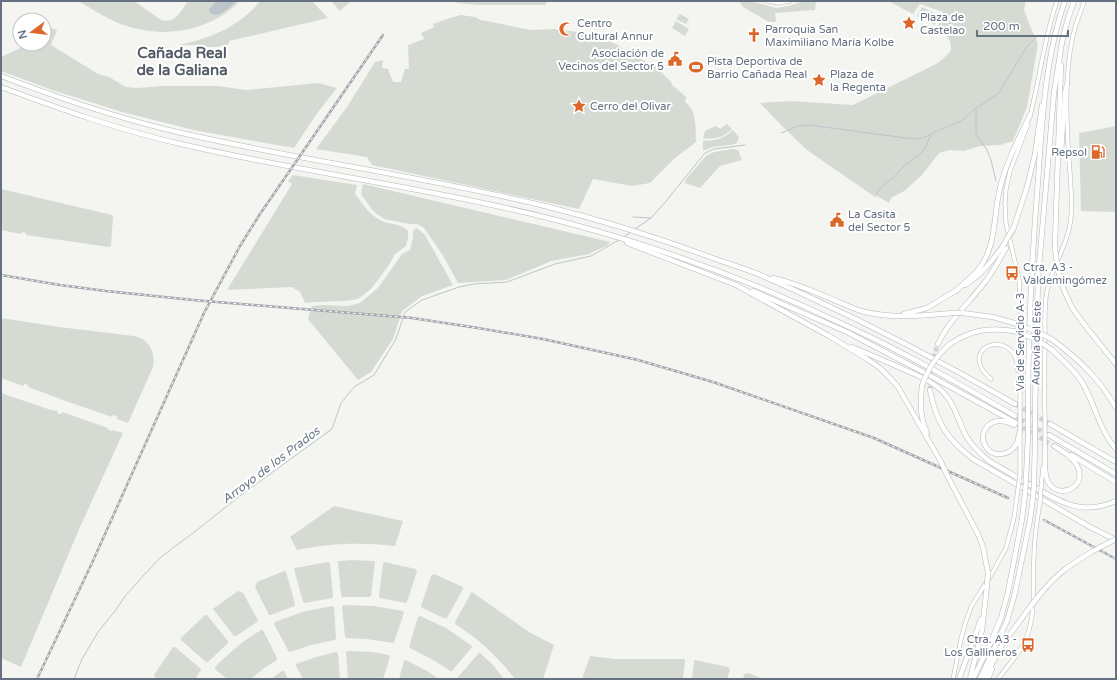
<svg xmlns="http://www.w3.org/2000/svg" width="1117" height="680" viewBox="0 0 1117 680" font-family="'Varela Round',sans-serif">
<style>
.green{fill:#d5dbd2}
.water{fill:#bbc5cb}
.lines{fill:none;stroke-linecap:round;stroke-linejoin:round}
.stream{stroke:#bbc5cb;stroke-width:1}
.highway-tunnel{stroke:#d0d4d5;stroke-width:4.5;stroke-dasharray:4.5 2;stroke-linecap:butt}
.secondary-casing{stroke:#b5b8bd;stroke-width:4.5}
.highway-casing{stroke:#b5b7bb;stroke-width:5.5}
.secondary{stroke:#fff;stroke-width:3.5}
.highway{stroke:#fff;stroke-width:4.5}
.rail-casing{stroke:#a3a7ad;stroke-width:2.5}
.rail{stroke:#fff;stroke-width:1;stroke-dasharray:3;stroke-linecap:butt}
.secondary-bridge-casing{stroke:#b5b8bd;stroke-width:4.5;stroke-linecap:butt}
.highway-bridge-casing{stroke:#b5b7bb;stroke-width:5.5;stroke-linecap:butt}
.secondary-bridge{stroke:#fff;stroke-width:3.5}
.highway-bridge{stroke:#fff;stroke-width:4.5}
.labels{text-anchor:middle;stroke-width:4;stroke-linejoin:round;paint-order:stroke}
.poi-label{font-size:11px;fill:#657181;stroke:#fff;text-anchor:start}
.street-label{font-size:11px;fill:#657181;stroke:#fff}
.water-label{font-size:12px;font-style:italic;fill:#657985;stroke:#fff}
.district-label{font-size:15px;font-weight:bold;fill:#525b66;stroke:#fff}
</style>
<rect width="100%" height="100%" fill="#f4f5f1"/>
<!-- green -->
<g class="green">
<path d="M 78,1 L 134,1 L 161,20 C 175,24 181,11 188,1 L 240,1 C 236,5 231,9 226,13 C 194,35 153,37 118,23 C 104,17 91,8 78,1 Z"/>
<path d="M 260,1 L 312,1 L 328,18 L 229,41 L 229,44 L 217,47 L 205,47 L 204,45 L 178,45 C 209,39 239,27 260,1 Z"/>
<polygon points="331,1 351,1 340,11"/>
<polygon points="456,1 546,1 546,5 481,5 455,3"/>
<polygon points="741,1 751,1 776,8 789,6 803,1 816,1 815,10 775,13 776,22 769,22 743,7 740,3"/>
<path d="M 888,1 L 1026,1 L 1024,10 L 1028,21 L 1038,44 L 1027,107 L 1013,141 L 1000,145 L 980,146 L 964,151 L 950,150 L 939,153 L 922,175 L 904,191 L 891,198 L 889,203 L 877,196 L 875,197 L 807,150 L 782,126 L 760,103 L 791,101 L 853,105 L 938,63 C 941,60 945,57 948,54 C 957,45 944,32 938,26 L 943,12 L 920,4 L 913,14 Z"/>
<polygon points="922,7 939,15 935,25 917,16"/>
<polygon points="680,14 689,19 686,24 676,19"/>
<path d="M 461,15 L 475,17 L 481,20 L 531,30 L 555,29 L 577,32 L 599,37 L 616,44 L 631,55 L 643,60 L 652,66 L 654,65 L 672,83 L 671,84 L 686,97 L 685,102 C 687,104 689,105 690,107 C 696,114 696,133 696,142 L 675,158 L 650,183 L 632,186 L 593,179 L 579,209 L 372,165 L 367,157 L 316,149 L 347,107 L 375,62 L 383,60 L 382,68 L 388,69 L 393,82 L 401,82 L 405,69 L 409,69 L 408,45 L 424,39 L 421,33 L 434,27 L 433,24 L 453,17 Z"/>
<polygon points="676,21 689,29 685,36 672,28"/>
<polygon points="44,26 57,30 51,45 98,74 109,77 126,87 138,88 161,86 218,86 246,90 318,83 337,88 318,112 294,148 198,131 122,112 52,90 1,71 1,57 29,44 44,44"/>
<polygon points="694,63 699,64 698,74 690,73 690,70 693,71"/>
<path d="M 727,124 L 732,129 C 722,139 716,138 703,139 L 705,131 L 716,126 L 720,129 Z"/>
<polygon points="1116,126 1116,212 1081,211 1079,133"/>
<path d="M 733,130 L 739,137 L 737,143 L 731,145 L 713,147 L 703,151 L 703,141 C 717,140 722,140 733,130 Z"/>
<polygon points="733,149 738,150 742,160 720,166 700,188 685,183 686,179 706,156 714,152"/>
<path d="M 293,175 L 357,185 L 355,194 C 364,205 369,215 382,221 C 390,225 402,223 408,231 L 408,238 L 406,246 L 395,254 L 389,265 L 371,289 L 358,299 L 345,301 L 316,302 L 305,303 L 300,292 L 292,287 L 227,290 L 292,184 L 288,181 Z"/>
<polygon points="363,184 610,242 608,245 589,254 551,261 506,280 458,283 442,254 424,228 417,224 409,224 384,219 373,211 361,194"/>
<polygon points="1,189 112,215 113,216 111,246 109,247 26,235 26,233 22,232 21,234 1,230"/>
<polygon points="417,228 425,235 453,285 422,296 402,311 393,339 371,372 358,380 308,319 312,306 322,305 348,306 360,303 378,288 402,254 410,250 413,238 413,231"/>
<path d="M 1,318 L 59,327 L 134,336 C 149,339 156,352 153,367 L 128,423 L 117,419 L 117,416 L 113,415 L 112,417 L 60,399 L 55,397 L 28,387 L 28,385 L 24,384 L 23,386 L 1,378 Z"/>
<polygon points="1,393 51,410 58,411 57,413 61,414 62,412 108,428 108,430 112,431 113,430 123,433 80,527 21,667 1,658"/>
<path d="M 334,506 L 403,521 L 395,546 C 360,542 331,543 297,550 L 290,537 Z"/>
<polygon points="352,560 373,561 375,562 371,596 369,597 342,597 341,595 338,562 339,561"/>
<polygon points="328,562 330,563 333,596 332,598 305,603 303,602 294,569 295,568"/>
<polygon points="384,562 416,569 417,571 407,602 406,603 380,598 379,596 383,564"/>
<polygon points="284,571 286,572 295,604 295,606 271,615 269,615 255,587 257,582"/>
<polygon points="434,574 463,587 463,589 447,618 446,619 422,608 421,606 431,576"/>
<polygon points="238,591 243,593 258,620 257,622 236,636 234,636 213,609 214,608"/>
<path d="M 472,592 L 529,632 L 554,645 L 543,679 L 515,679 C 498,657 479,639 455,624 L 455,622 L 471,593 Z"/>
<polygon points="343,605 374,606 403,611 404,613 394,642 393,643 367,639 346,638 345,637 342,606"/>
<polygon points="332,606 334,607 336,638 335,640 311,645 290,652 289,652 274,624 275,622 302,612"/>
<polygon points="205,615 207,615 228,641 228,643 208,662 206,662 181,640 181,638"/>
<path d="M 420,616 L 446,628 L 472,646 L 472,647 L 452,671 L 450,671 C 438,662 424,655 410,648 L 409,647 L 418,617 Z"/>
<path d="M 261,630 L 263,630 L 277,658 L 277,660 L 264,668 L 251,679 L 227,679 L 215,669 L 215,667 C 229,653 244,640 261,630 Z"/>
<polygon points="173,647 175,647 201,669 201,670 195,679 158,679 155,677 154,675"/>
<polygon points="347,651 372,652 389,655 390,657 383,679 348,679 346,653"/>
<polygon points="336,652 338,653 340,679 303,679 296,666 296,664 316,657"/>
<polygon points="479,653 480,653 492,664 504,679 459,679 458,677"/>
<polygon points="590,656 615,659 684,659 685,661 683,679 582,679"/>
<polygon points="406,660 427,671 439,679 399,679 404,661"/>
<polygon points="695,660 728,667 730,670 727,679 692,679 694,661"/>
<polygon points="282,671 284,671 288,679 271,679"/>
<polygon points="748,673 763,679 743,679 744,674"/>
</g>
<!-- water -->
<path class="water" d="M 217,1 L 237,1 C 231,6 212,24 209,9 Z"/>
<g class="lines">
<!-- stream -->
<g class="stream">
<polyline points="976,109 976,134 987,150 991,160 996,181"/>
<polyline points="781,133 798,126 809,125 906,138 916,139 925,137 939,130 961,121 975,109 999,93 1027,46 1039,35"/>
<polyline points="876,194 885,184 893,178 905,165 919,155 924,150 931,135"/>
<polyline points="633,217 651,218"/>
<polyline points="635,229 651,218 667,200 675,190 705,153 714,149 745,145"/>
<polyline points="624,237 631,232"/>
<polyline points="74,679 82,659 98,632 115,611 126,595 144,575 160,558 174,547 193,533 241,495 332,429 341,403 354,387 374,375 396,339 405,312 422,300 459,287 474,284 507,282 555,264 591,256 619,240"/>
</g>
<!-- highway-tunnel -->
<g class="highway-tunnel">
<path d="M 930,390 C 930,374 932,359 938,344"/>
<polyline points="1017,405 1048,423"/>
<polyline points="1015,416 1048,435"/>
<polyline points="1017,424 1049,443"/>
</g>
<defs>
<g id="secondary">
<polyline points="767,1 779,3 790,1"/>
<path d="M 1030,116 C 1040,78 1044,38 1057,1"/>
<path d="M 991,379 C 987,375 983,372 981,367 C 971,345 1004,335 1015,356 C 1017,361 1018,366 1018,371"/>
<polyline points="1020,401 1021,310 1019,279 1006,223 1005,203 1006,189 1010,171 1028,124"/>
<path d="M 1045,416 C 1044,389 1045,363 1045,337 C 1045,322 1044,306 1047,291 C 1052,266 1069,243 1071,217 C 1073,193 1069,168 1068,144 C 1066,105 1065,61 1076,24 C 1079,16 1082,9 1084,1"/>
<polyline points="1020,475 1020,434"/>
<polyline points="1041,488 1043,467"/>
<polyline points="953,679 961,639 965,624 971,607 994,570 1006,548 1014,518 1018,489"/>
<path d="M 998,679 C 1009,664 1024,649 1029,630 C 1036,606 1032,581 1034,557 C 1034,538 1037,520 1040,502"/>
</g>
<g id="highway">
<path d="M 1,76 C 61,99 123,120 186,134 C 305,161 427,177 545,206 C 601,220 656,237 710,257 C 728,264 747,269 765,277 C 779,283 792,289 805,295 C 877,328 946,364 1015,404"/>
<path d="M 1,87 C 60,109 119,130 181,144 C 305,173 432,188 556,220 C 657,246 755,282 849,327 C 906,353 961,385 1015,416"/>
<polyline points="1061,153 1065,93 1067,84"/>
<polyline points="1012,233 1027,187 1035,154 1042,105"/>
<polyline points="627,243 736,285 829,336 867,359 880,368 890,378 898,387 941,462"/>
<polyline points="1055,243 1061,65"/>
<path d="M 773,278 C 796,283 819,294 841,303 C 848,306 855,309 861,311 C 892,319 922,316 953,313"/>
<path d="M 965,285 C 981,275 992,261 1003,246"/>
<polyline points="753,291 847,332 927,374 1016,423"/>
<path d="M 956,291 C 963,284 971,278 978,270 C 997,247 993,215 1000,188 C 1006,163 1019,138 1030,115"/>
<polyline points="1073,309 1083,323 1116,364"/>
<polyline points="962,313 993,317 1014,323"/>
<polyline points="904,314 927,308 957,290"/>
<path d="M 1053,340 C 1079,360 1100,379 1116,408"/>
<path d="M 938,344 C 949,320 969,303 985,282 C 993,272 999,260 1006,248"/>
<path d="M 950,344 C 971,330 989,327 1014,331"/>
<path d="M 852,347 C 866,353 880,359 894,365 C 913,374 935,380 948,398 C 956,409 959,422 965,434 C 971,445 979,453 989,461 C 1003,469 1018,478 1032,486 C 1062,503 1082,516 1116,501"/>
<path d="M 1052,350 C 1063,360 1074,370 1082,382 C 1095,404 1099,430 1116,449"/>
<path d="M 922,386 C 920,404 920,416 927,433"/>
<path d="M 930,390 C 936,422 947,439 973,459 L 1090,527 L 1116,540"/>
<path d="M 1028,406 C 1028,331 1032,256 1038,181 C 1042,122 1045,57 1065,1"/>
<polyline points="1035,410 1038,278 1054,93 1062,42 1067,22 1074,1"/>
<polyline points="1050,424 1116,462"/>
<path d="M 1014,425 C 1010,423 1005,421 1000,421 C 987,421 979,434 985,445 C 992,459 1010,456 1017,443 C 1018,440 1019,435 1020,431"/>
<polyline points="1049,435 1116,474"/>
<path d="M 1045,445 C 1045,456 1043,472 1048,482 C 1060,503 1095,483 1072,459 C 1068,454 1060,450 1054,446"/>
<polyline points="1071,455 1116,482"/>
<polyline points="948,477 978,534 983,547 988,573"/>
<polyline points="1026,479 1028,436"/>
<polyline points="1034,484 1035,440"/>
<path d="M 1038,597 C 1055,575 1068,566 1093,551"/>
<polyline points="959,679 981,619"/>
<polyline points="970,679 982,630 987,585"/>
<polyline points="973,679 990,644 1001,618 1008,592 1022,519 1025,494"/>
<polyline points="980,679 1007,621 1015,593 1030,520 1033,498"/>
<polyline points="984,679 1000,648 1030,607"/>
<polyline points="988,679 992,669"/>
</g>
</defs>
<!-- secondary casing -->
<use href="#secondary" class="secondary-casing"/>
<!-- highway casing -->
<use href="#highway" class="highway-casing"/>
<!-- secondary -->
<use href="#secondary" class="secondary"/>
<!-- highway -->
<use href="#highway" class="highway"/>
<defs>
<g id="rail">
<polyline points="1,275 60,285 106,291 193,300 412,318 478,328 543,339 638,360 713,382 874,438 1008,498"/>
<polyline points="1044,520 1116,559"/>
<polyline points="37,679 92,563 204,313 240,246 260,214 383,35"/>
</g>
</defs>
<!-- rail casing -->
<use href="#rail" class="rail-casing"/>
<!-- rail -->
<use href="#rail" class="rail"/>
<defs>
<g id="secondary-bridge">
<polyline points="1045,416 1045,445"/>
<polyline points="1020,431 1020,401"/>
<polyline points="1018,489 1020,475"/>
<polyline points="1040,502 1041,488"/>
</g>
<g id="highway-bridge">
<path d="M 1055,243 C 1056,269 1061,287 1073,309"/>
<polyline points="1003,246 1012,230"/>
<polyline points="953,313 962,313"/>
<polyline points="1014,323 1040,333 1053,340"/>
<polyline points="1014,331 1038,340 1052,350"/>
<path d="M 922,386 C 928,368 936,356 950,344"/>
<polyline points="1028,406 1028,436"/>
<polyline points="1035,410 1035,440"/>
<polyline points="941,462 948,477"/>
<polyline points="1025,494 1026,479"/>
<polyline points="1033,498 1034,484"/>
<polyline points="1093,551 1116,539"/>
<polyline points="987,585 988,573"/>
<polyline points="1030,607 1038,597"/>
</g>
</defs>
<!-- secondary-bridge casing -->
<use href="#secondary-bridge" class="secondary-bridge-casing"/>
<!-- highway-bridge casing -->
<use href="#highway-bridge" class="highway-bridge-casing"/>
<!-- secondary-bridge -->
<use href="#secondary-bridge" class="secondary-bridge"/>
<!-- highway-bridge -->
<use href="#highway-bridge" class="highway-bridge"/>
</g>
<!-- icons -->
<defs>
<symbol id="sight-bare" viewBox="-9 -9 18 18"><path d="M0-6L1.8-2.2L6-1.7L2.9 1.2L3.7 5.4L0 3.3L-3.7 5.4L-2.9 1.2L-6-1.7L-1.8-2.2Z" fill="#dc6729" stroke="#fff" stroke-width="2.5" paint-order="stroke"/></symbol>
<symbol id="mosque-bare" viewBox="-9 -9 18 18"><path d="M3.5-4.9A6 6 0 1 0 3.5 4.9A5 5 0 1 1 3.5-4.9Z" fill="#dc6729" stroke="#fff" stroke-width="2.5" paint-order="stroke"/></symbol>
<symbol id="church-bare" viewBox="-9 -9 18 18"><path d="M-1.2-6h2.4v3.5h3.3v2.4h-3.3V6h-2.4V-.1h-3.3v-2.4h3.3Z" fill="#dc6729" stroke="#fff" stroke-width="2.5" paint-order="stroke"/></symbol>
<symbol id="civic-bare" viewBox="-9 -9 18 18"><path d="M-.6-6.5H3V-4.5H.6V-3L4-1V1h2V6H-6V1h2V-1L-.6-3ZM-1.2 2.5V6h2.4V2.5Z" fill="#dc6729" stroke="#fff" stroke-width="2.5" paint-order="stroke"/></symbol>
<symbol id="stadium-bare" viewBox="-9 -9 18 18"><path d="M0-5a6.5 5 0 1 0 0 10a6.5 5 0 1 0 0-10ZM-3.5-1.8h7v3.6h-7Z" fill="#dc6729" stroke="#fff" stroke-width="2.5" paint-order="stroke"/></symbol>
<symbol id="fuel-bare" viewBox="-9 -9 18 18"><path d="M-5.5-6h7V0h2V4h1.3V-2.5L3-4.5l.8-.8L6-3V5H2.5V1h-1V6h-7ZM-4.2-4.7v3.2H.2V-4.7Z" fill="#dc6729" stroke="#fff" stroke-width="2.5" paint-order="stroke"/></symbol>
<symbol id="bus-bare" viewBox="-9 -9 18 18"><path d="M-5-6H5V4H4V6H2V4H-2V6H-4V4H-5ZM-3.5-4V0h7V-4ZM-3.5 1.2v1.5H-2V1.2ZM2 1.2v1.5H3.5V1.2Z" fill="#dc6729" stroke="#fff" stroke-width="2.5" paint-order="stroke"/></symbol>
</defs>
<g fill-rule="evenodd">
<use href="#sight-bare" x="899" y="13" width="20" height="20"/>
<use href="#mosque-bare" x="556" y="19" width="20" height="20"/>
<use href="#church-bare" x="744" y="25" width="20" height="20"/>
<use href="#civic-bare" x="665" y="49" width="20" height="20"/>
<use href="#stadium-bare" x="686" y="57" width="20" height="20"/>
<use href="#sight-bare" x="809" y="70" width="20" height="20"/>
<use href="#sight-bare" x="569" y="96" width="20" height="20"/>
<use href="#fuel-bare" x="1088" y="142" width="20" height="20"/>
<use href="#civic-bare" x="827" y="210" width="20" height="20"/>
<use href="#bus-bare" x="1002" y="263" width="20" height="20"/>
<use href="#bus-bare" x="1018" y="635" width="20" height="20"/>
</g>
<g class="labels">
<!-- poi labels -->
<g class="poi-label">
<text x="920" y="21">Plaza de<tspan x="920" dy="13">Castelao</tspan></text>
<text x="577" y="27">Centro<tspan x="577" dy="13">Cultural Annur</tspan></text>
<text x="765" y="33">Parroquia San<tspan x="765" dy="13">Maximiliano María Kolbe</tspan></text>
<text x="664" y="57" text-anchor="end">Asociación de<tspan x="664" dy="13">Vecinos del Sector 5</tspan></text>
<text x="707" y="65">Pista Deportiva de<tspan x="707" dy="13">Barrio Cañada Real</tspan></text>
<text x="830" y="78">Plaza de<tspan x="830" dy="13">la Regenta</tspan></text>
<text x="590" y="110">Cerro del Olivar</text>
<text x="1087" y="156" text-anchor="end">Repsol</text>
<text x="848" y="218">La Casita<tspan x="848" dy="13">del Sector 5</tspan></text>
<text x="1023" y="271">Ctra. A3 -<tspan x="1023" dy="13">Valdemingómez</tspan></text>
<text x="1017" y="643" text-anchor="end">Ctra. A3 -<tspan x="1017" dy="13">Los Gallineros</tspan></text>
</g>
<!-- street labels -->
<g class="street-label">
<text transform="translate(1020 342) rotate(-90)" y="4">Vía de Servicio A-3</text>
<text transform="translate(1036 343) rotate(-89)" y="4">Autovía del Este</text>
</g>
<!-- water labels -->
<g class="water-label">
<text transform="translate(271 465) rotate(-37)" y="4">Arroyo de los Prados</text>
</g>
<!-- district labels -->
<g class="district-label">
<text x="182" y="58">Cañada Real<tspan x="182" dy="17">de la Galiana</tspan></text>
</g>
</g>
<!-- border -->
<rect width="1117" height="680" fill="none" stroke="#657181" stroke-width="4"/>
<!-- north arrow -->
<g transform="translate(32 32) rotate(255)"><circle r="19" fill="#ffffff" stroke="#c1c6cd"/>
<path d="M0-3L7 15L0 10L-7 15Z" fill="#dc6729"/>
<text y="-6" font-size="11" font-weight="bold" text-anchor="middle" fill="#657181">N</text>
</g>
<!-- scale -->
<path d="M977 30v6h91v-6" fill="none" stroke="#657181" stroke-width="2"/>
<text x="983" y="30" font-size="12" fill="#657181" stroke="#ffffff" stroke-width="3" paint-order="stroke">200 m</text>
</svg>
